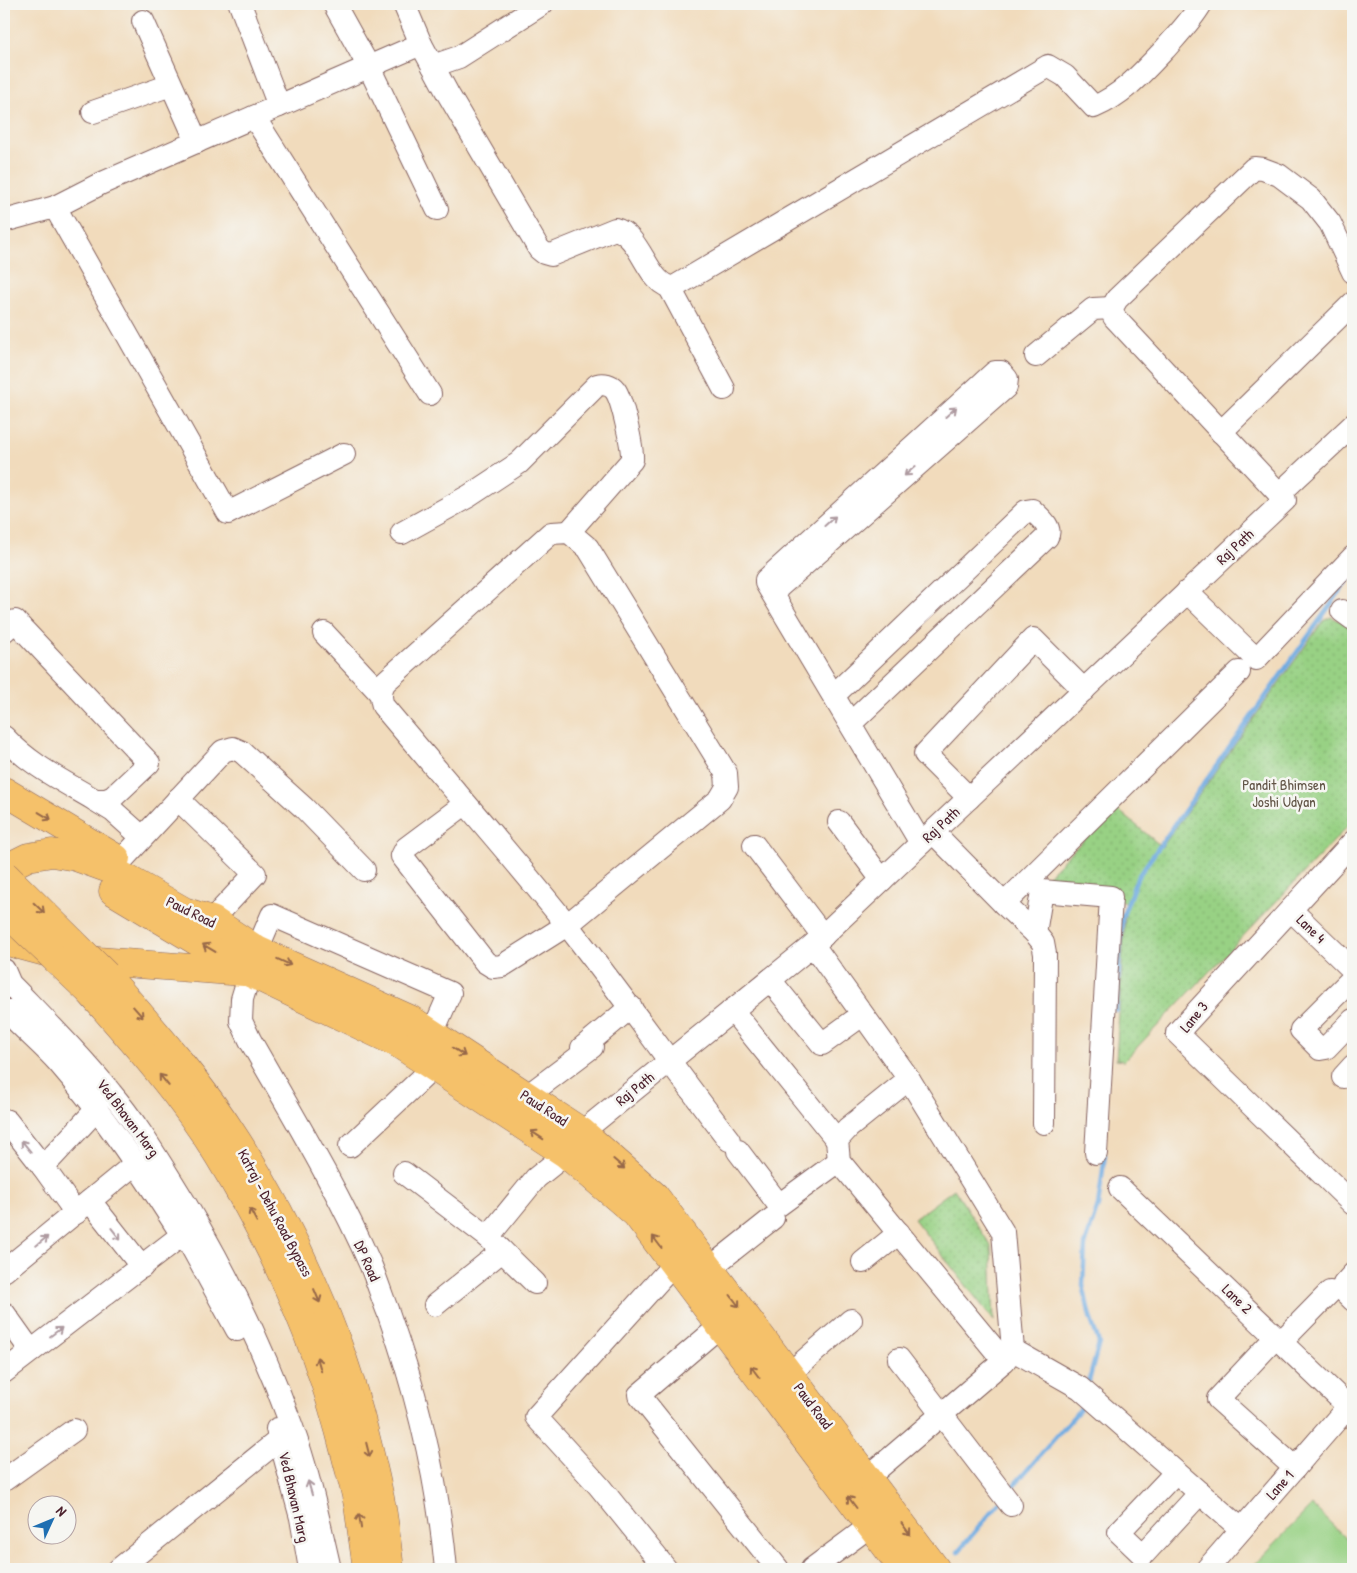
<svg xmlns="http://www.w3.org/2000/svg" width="1357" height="1573" viewBox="0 0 1357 1573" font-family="'Patrick Hand',sans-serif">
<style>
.grass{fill:url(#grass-dots);stroke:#717858}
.pitch{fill:#98d184;stroke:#717858}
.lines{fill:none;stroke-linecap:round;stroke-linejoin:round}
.stream{stroke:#70abe1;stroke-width:4.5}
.minor-casing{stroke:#84615e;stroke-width:24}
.major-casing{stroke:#84615e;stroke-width:29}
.highway-casing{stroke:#84615e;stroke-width:29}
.minor{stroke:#fff;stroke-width:22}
.major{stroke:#f5c16b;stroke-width:28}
.highway{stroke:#f5c16b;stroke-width:28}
.highway-bridge-casing{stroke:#84615e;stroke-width:29;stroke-linecap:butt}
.highway-bridge{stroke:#f5c16b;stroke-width:28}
.oneway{stroke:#ae9aa0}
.oneway2{stroke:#976848}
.labels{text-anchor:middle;stroke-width:5;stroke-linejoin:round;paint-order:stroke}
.street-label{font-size:15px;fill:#4a1f2b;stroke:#f6f6f2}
.park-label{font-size:15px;fill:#615446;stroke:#f6f6f2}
</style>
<defs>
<pattern id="grass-dots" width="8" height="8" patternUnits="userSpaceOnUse" patternTransform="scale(1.25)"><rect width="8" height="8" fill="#98d184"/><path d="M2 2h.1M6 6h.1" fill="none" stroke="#84b372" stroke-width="1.8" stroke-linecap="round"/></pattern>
</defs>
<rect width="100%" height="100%" fill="#f6f6f2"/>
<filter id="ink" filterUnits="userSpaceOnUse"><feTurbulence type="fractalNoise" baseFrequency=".02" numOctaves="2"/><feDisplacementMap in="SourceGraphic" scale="10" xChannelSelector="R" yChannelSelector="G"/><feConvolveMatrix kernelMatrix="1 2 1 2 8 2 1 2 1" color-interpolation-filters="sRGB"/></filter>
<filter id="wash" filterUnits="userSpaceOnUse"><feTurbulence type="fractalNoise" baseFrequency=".0096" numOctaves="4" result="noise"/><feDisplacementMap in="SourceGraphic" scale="20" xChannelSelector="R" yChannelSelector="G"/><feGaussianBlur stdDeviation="1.12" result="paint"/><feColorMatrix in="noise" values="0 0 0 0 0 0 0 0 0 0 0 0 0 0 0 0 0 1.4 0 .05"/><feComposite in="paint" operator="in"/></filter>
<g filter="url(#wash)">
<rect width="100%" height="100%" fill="#f1dbbc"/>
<!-- grass -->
<g class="grass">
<polygon points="1331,617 1340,621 1353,629 1353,821 1124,1061 1116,1060 1126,902 1047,897 1042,881 1116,808 1162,847 1323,621"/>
<polygon points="954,1189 991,1246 994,1321 914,1219"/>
</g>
<!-- pitch -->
<polygon class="pitch" points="1312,1505 1353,1545 1353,1569 1250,1569"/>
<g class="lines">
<!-- stream -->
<g class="stream">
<polyline points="1116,1010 1122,918 1137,878 1353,573"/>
<polyline points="1088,1385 1099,1343 1090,1317 1083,1285 1085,1245 1098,1206 1105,1155"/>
<polyline points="1008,1492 1082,1407 1084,1400"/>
<polyline points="958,1552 1000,1502"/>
</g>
</g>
</g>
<g filter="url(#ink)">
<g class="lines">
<defs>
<g id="minor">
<polyline points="240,4 279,106"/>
<polyline points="334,4 369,67 437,209"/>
<polyline points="404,4 421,44"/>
<polyline points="143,21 197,142"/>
<polyline points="433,66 459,57 542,4"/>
<polyline points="93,112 171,85"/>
<polyline points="254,117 430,394"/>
<polyline points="55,207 228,513 344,454"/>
<path d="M 4,221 L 55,207 L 100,184 L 421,44 L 448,94 L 539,249 L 544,253 L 551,255 L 615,229 C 642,235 648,288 674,287 L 1048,66 L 1065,76 L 1094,107 C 1124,94 1143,72 1165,49 C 1178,34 1191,21 1201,4"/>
<polyline points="670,288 724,389"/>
<polyline points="1036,356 1093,309 1112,308"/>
<polyline points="1221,432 1353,303"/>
<polyline points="1279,494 1353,425"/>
<path d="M 402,533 L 469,496 L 519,463 L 597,385 C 604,383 611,385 615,390 C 622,399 633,448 632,460 L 569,532"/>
<polyline points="1187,592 1256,659 1353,557"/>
<polyline points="772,593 1006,387 1007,379 1001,372 995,372 766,580 766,583 921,843"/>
<polyline points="1342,611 1353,619"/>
<path d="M 4,631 L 15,621 L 149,763 L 113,797 L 106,800 L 95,800 C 63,781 30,765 4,737"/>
<polyline points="324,633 380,693"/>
<path d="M 834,695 L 1026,511 L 1032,510 C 1039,517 1053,527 1047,537 L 851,723"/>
<polyline points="969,798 925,754 1033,639 1084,690"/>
<polyline points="178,799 255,874 212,920"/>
<polyline points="95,800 113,811 142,837"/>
<path d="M 465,804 L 406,848 L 402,856 L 485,962 L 493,967 L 502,966 L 567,925 L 720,799 L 727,787 L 726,773 L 588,548 L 569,532 L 551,533 L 385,682 C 380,690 380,697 383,706 C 444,779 508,851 568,926 C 623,996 675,1070 729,1140"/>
<polyline points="839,822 882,880"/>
<polyline points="933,832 1004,904 1035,933 1043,943 1045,954 1044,1123"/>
<polyline points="1353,842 1177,1033 1353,1204"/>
<polyline points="754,845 823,936"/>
<polyline points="121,861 223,751 233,748 242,752 304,808 364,870"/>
<polyline points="1004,904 1239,672"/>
<polyline points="1291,910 1353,970"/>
<polyline points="1035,933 1042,891 1111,897 1096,1153"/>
<polyline points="813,945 909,1079 1003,1232 1013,1350 1004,1361 867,1478"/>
<polyline points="257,950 272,915 450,993 432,1034"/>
<path d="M 4,970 L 10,984 L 17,991 C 49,1024 82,1057 111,1093 C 133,1119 151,1148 169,1177 C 219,1256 260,1339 292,1427 C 309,1473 319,1522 330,1569"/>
<path d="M 250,973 L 242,999 L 241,1021 L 250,1040 C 292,1114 337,1188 371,1266 C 377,1281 382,1297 388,1312 C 418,1396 438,1481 446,1569"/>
<polyline points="1353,978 1301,1030 1320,1049 1326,1048 1353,1020"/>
<polyline points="770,980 822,1044 862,1015"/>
<polyline points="732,1010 837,1140"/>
<path d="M 4,1012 L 7,1011 C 23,1029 42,1044 58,1062 C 105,1116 144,1175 182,1235 L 190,1244 L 237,1330"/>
<polyline points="582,1048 631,1007"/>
<polyline points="1343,1077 1353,1066"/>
<polyline points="909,1079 848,1128 837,1140 839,1161 1004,1361"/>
<polyline points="527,1096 592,1047"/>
<polyline points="4,1120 7,1121 43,1167 76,1213"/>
<polyline points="582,1132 813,945 1285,500 1114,317 1112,308 1117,299 1254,168 1263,169 1279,175 1311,199 1330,223 1353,272"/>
<polyline points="350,1146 434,1067"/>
<polyline points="738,1151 779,1205 839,1161"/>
<polyline points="43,1167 97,1109"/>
<polyline points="404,1173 488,1237 535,1283"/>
<polyline points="1120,1188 1353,1411"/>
<polyline points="90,1201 142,1267"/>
<polyline points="488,1237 536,1178 566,1154"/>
<polyline points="863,1262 899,1233"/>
<polyline points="710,1268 773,1218"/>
<polyline points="4,1271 136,1163"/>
<polyline points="1353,1274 1344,1284 1342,1289 1353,1300"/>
<polyline points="435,1305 502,1251"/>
<polyline points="4,1313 31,1351"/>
<polyline points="720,1326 639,1395 778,1569"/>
<polyline points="1276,1337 1218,1399 1295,1468"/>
<polyline points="1281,1342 1330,1292"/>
<polyline points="1013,1350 1080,1388 1241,1529"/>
<polyline points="899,1359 1011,1505"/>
<polyline points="4,1372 182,1235"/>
<polyline points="789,1374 851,1320"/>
<polyline points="277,1429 301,1518 310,1569"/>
<polyline points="1175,1473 1119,1532 1143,1555 1200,1493"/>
<polyline points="4,1480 74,1430"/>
<polyline points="119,1569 280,1439"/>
<polyline points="666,1569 599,1486 536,1417 674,1264"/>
<polyline points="812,1569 870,1526"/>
<polyline points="1207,1569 1353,1401"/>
</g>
<g id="major">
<polyline points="4,791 116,858"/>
<polyline points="4,869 28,857 52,853 76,857 112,870 184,911 212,920 257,950 410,1019 582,1132 655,1196 936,1569"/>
<polyline points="113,891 250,973 397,1043 566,1154 636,1214 903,1569"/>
<polyline points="4,941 71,959 244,972"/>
</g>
<g id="highway">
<path d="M 106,975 C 152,1028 200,1082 237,1141 C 278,1205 312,1274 338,1345 C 356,1394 369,1447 380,1498 C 385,1521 387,1546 390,1569"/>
<path d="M 89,991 C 135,1043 182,1096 218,1155 C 276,1249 320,1350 346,1457 C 350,1473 355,1489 358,1505 C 361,1527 364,1548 367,1569"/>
</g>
</defs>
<!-- minor casing -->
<use href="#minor" class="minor-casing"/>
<!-- major casing -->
<use href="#major" class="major-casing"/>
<!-- highway casing -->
<use href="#highway" class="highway-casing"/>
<!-- minor -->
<use href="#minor" class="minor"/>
<!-- major -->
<use href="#major" class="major"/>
<!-- highway -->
<use href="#highway" class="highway"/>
<defs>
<g id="highway-bridge">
<polyline points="4,874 106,975"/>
<polyline points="4,910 89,991"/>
</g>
</defs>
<!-- highway-bridge casing -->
<use href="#highway-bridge" class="highway-bridge-casing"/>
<!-- highway-bridge -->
<use href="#highway-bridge" class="highway-bridge"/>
</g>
<!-- one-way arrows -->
<defs><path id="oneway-shaft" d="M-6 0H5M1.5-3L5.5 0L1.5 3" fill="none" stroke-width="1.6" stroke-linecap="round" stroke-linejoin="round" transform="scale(1.25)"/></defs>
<g class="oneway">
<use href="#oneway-shaft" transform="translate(951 412) rotate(-42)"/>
<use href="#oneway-shaft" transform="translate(910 471) rotate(139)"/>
<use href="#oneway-shaft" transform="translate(830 521) rotate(-42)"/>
<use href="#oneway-shaft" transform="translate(26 1146) rotate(-129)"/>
<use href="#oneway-shaft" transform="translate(116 1234) rotate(52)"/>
<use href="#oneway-shaft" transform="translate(42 1241) rotate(-39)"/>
<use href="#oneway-shaft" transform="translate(56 1332) rotate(-37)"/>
<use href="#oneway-shaft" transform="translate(310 1488) rotate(-106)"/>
</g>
<g class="oneway2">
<use href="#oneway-shaft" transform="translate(45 816) rotate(31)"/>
<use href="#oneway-shaft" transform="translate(39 908) rotate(44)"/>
<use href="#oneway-shaft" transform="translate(209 948) rotate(-149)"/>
<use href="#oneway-shaft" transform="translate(284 962) rotate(25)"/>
<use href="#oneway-shaft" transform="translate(138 1012) rotate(49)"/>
<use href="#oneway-shaft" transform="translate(459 1052) rotate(33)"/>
<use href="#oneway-shaft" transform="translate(164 1080) rotate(-129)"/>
<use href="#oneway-shaft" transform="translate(537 1135) rotate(-147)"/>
<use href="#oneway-shaft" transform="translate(619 1164) rotate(41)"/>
<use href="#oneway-shaft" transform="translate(253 1215) rotate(-118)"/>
<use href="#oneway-shaft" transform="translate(657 1242) rotate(-127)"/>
<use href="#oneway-shaft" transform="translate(317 1296) rotate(67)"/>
<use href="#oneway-shaft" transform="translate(735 1301) rotate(53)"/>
<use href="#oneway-shaft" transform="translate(319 1364) rotate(-107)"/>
<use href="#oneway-shaft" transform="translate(755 1372) rotate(-127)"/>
<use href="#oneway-shaft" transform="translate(368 1450) rotate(76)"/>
<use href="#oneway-shaft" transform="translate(852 1502) rotate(-127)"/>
<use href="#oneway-shaft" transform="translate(360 1521) rotate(-98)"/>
<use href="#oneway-shaft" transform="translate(906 1529) rotate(53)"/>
</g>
</g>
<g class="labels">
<!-- street labels -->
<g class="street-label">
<text transform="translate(1235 547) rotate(-43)" y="5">Raj Path</text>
<text transform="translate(941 825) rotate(-43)" y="5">Raj Path</text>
<text transform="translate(191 912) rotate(26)" y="5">Paud Road</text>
<text transform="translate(1311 929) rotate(44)" y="5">Lane 4</text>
<text transform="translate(1194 1017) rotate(-51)" y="5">Lane 3</text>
<text transform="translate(635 1089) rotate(-39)" y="5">Raj Path</text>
<text transform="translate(544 1108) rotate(33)" y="5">Paud Road</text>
<text transform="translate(128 1118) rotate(53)" y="5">Ved Bhavan Marg</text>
<text transform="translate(275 1213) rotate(62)" y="5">Katraj - Dehu Road Bypass</text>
<text transform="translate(367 1261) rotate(66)" y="5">DP Road</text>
<text transform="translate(1237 1299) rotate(44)" y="5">Lane 2</text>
<text transform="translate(813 1406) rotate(53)" y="5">Paud Road</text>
<text transform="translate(1280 1485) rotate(-49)" y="5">Lane 1</text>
<text transform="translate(294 1497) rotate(77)" y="5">Ved Bhavan Marg</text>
</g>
<!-- park labels -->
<g class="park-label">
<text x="1284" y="790">Pandit Bhimsen<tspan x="1284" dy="17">Joshi Udyan</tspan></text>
</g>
</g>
<!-- margin -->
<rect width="1357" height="1573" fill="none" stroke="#f6f6f2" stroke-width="20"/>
<!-- north arrow -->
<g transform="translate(52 1520) rotate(46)"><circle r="24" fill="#f6f6f2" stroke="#b1a0a2"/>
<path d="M0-4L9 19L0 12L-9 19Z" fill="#1f6fb2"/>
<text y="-8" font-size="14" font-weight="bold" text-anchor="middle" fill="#4a1f2b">N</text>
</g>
</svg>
